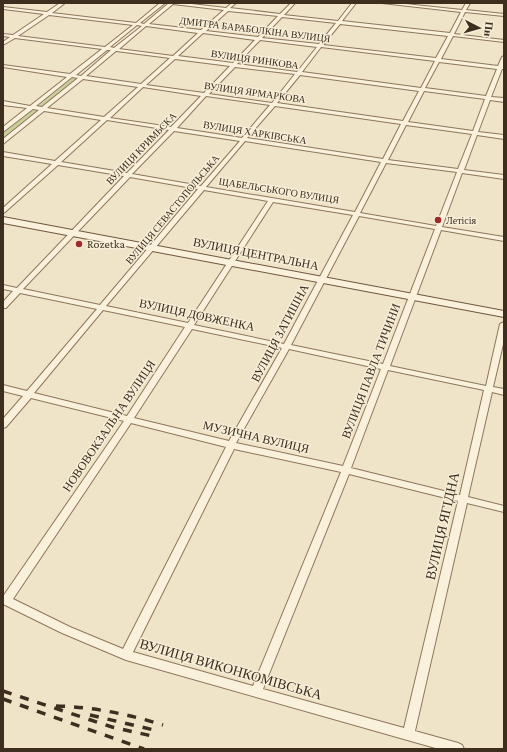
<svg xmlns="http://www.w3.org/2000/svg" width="507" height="752" viewBox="0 0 507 752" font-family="'Crimson Pro',serif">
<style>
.green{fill:#c9cf9b}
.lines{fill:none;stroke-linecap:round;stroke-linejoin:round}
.minor-casing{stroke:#8d765c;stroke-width:2}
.secondary-casing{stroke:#6f573f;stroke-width:2}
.minor{fill:#faf1dc;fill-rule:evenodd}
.secondary{fill:#faf1dc;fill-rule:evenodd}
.rail{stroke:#3d2e20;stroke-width:3.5;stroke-dasharray:9 9;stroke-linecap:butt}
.poi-dot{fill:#9e2a2b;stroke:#f7eed8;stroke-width:1.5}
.labels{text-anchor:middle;stroke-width:3;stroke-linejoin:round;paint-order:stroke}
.far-street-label{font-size:10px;fill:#3d2e20;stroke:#f7eed8}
.far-poi-label{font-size:10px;fill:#3d2e20;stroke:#f7eed8;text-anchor:start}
.poi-label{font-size:12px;fill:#3d2e20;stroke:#f7eed8;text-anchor:start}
.street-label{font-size:12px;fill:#3d2e20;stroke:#f7eed8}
.near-street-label{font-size:14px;fill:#3d2e20;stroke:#f7eed8}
</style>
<rect width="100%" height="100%" fill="#f0e4c8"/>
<!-- green -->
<g class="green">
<polygon points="72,78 78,79 43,107 37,107"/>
<polygon points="33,110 39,111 3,139 3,133"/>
</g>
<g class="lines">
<defs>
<path id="minor" d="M 60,3 L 65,3 L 52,13 L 136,23 L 160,3 L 165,3 L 140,23 L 144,24 L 169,3 L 183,3 L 226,8 L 232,3 L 236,3 L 230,8 L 280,14 L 291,3 L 295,3 L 284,15 L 338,21 L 352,3 L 356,3 L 342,21 L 450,33 L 461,12 L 382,3 L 396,3 L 462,10 L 466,3 L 470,3 L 466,10 L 504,14 L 504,16 L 465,12 L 454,34 L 504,40 L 504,42 L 453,36 L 441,59 L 498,66 L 502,57 L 504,56 L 503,66 L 504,67 L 504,69 L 502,69 L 491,97 L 504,98 L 504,102 L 490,100 L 478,132 L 504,135 L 504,139 L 477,135 L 464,170 L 504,175 L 504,179 L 462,173 L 442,227 L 504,237 L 504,241 L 441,230 L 390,366 L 486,386 L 500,324 L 504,322 L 504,340 L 493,387 L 504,389 L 504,395 L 492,392 L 468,497 L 504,506 L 504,512 L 467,503 L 415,731 L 458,743 L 462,745 L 464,749 L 439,749 L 126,660 L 62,633 L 3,604 L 3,595 L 4,595 L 124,421 L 31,398 L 6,427 L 3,428 L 3,419 L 23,396 L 3,391 L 3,385 L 27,391 L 97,309 L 20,293 L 6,308 L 3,308 L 3,302 L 13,291 L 3,289 L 3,285 L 17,288 L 124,176 L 58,165 L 5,212 L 3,213 L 3,208 L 52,164 L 3,156 L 3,152 L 55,161 L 101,120 L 44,111 L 3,144 L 3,139 L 39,110 L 33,109 L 3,132 L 3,127 L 27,108 L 3,105 L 3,101 L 30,106 L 67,77 L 3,67 L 3,65 L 70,74 L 102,49 L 15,38 L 3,45 L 3,42 L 10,37 L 3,36 L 3,34 L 13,35 L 44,14 L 3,9 L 3,7 L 47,12 ZM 173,4 L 224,10 L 201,30 L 149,24 ZM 228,11 L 278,16 L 258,37 L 206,31 ZM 49,15 L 133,25 L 105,47 L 18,36 ZM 282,17 L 336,23 L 319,44 L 262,38 ZM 340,24 L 448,36 L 436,58 L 323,45 ZM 137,25 L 142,26 L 114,48 L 110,47 ZM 146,26 L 198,33 L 173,56 L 119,49 ZM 203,33 L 255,40 L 233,63 L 178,56 ZM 260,40 L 317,47 L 297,72 L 237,64 ZM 321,47 L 435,61 L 421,88 L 302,72 ZM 107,50 L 111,50 L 81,76 L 76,75 ZM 116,51 L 170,58 L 141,84 L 86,76 ZM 175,59 L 230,66 L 204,93 L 146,85 ZM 439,62 L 497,69 L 486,96 L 425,88 ZM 235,67 L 295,74 L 272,103 L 209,94 ZM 300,75 L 419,91 L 403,121 L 277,103 ZM 72,77 L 78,78 L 42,107 L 36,106 ZM 83,79 L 138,87 L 104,117 L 47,108 ZM 143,87 L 201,96 L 171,127 L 110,118 ZM 424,91 L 485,99 L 473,131 L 408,122 ZM 206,96 L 270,105 L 242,138 L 177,128 ZM 275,106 L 401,124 L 383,159 L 247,138 ZM 107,120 L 169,130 L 127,173 L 61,162 ZM 406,125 L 472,134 L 458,169 L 388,160 ZM 174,131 L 240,141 L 201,186 L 132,174 ZM 245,141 L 381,162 L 355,212 L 206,187 ZM 386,163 L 457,172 L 436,226 L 360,213 ZM 130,177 L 198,189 L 100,305 L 23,289 ZM 204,190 L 268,201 L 188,323 L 106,306 ZM 273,202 L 353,215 L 284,344 L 194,325 ZM 359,216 L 435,229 L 383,364 L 291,345 ZM 103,310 L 185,327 L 127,416 L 34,393 ZM 192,329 L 282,348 L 229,441 L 134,418 ZM 289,349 L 381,369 L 343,466 L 236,443 ZM 388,370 L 484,390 L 460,495 L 351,468 ZM 131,423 L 226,447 L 123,649 L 70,627 L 13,599 ZM 234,449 L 341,472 L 253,686 L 133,652 ZM 349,474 L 458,501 L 404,728 L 263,689 Z"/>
<polygon id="secondary" points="3,217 504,311 504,317 3,223"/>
</defs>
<!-- minor casing -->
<use href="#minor" class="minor-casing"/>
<!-- secondary casing -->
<use href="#secondary" class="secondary-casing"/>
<!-- minor -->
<use href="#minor" class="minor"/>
<!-- secondary -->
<use href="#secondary" class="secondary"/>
<!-- rail -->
<g class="rail">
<polyline points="3,691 112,727 152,736"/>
<polyline points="3,699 144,749"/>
<path d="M 56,706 C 93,707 128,714 163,725"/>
<polyline points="90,715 154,730"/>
</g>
</g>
<!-- markers -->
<g class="poi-dot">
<circle cx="438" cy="220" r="4"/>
<circle cx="79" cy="244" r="4"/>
</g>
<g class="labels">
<!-- far-street labels -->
<g class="far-street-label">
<text transform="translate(255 29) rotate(7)" y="4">ДМИТРА БАРАБОЛКІНА ВУЛИЦЯ</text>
<text transform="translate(255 59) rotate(8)" y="4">ВУЛИЦЯ РИНКОВА</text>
<text transform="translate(255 92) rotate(8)" y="4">ВУЛИЦЯ ЯРМАРКОВА</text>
<text transform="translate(255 132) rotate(9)" y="4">ВУЛИЦЯ ХАРКІВСЬКА</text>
<text transform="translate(141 148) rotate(-46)" y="4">ВУЛИЦЯ КРИМЬСКА</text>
<text transform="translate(279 190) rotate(9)" y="4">ЩАБЕЛЬСЬКОГО ВУЛИЦЯ</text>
<text transform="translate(172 209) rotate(-50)" y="4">ВУЛИЦЯ СЕВАСТОПОЛЬСЬКА</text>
</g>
<!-- far-poi labels -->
<g class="far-poi-label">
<text x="446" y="224">Летісія</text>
</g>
<!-- poi labels -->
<g class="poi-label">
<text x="87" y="248">Rozetka</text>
</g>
<!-- street labels -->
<g class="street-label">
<text transform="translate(256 254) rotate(11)" y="4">ВУЛИЦЯ ЦЕНТРАЛЬНА</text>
<text transform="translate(197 315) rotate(12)" y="4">ВУЛИЦЯ ДОВЖЕНКА</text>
<text transform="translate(280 333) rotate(-62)" y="4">ВУЛИЦЯ ЗАТИШНА</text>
<text transform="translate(371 371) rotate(-69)" y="4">ВУЛИЦЯ ПАВЛА ТИЧИНИ</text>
<text transform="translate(109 426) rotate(-56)" y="4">НОВОВОКЗАЛЬНА ВУЛИЦЯ</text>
<text transform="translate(256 437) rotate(13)" y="4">МУЗИЧНА ВУЛИЦЯ</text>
</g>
<!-- near-street labels -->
<g class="near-street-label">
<text transform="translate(442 526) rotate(-77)" y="5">ВУЛИЦЯ ЯГІДНА</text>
<text transform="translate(231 669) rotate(16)" y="5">ВУЛИЦЯ ВИКОНКОМІВСЬКА</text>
</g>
</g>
<!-- border -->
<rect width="507" height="752" fill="none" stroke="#3d2e20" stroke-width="8"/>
<!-- north arrow -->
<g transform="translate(479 28) rotate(96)" stroke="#f7eed8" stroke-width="3" paint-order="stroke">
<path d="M0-3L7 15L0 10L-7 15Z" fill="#3d2e20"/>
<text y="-6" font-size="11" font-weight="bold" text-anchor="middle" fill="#3d2e20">Пн</text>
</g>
</svg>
